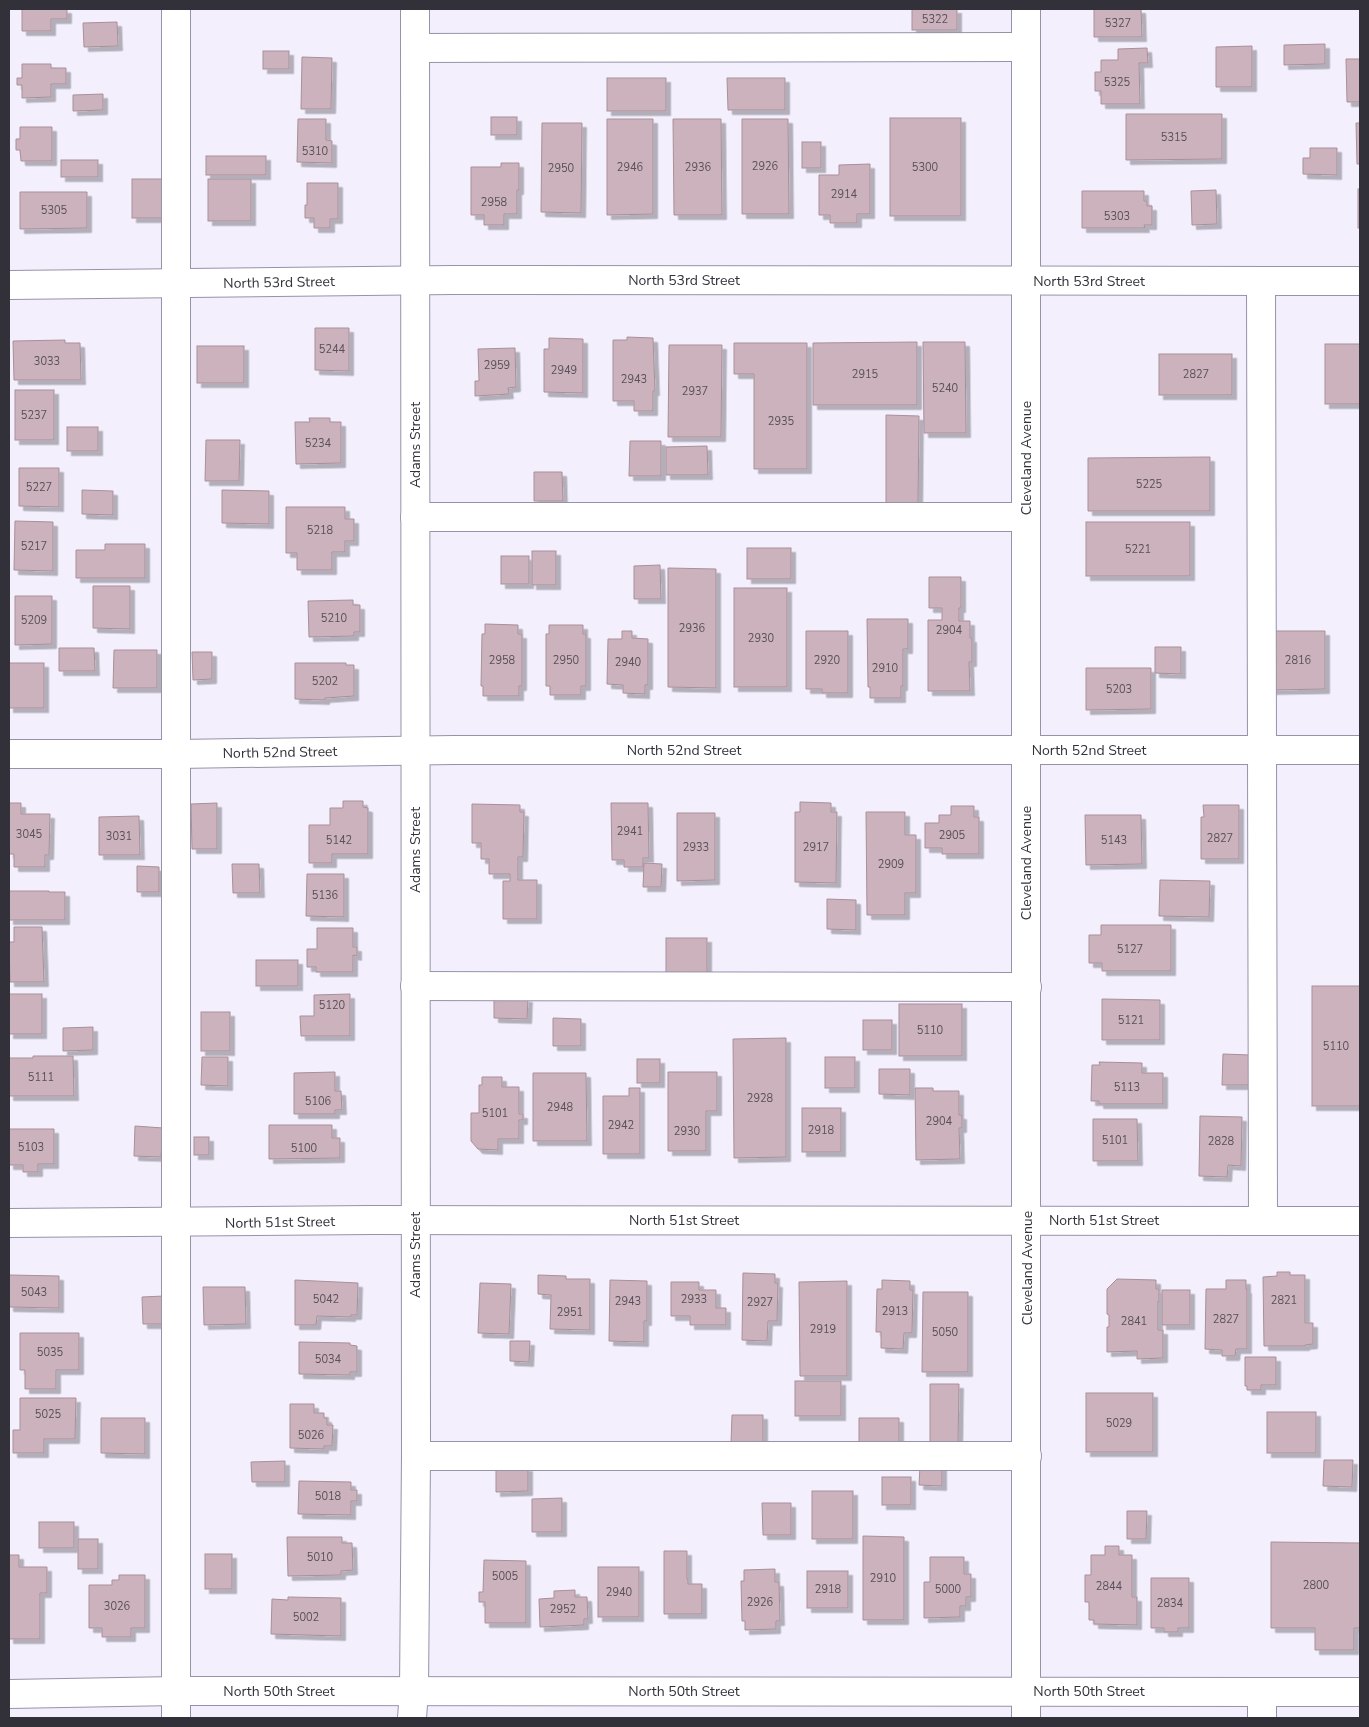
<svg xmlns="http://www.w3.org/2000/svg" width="1369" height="1727" viewBox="0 0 1369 1727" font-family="'Nunito Sans',sans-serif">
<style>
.building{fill:#ccb2bc;stroke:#a88f99;filter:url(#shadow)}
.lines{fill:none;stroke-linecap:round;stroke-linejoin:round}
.minor-casing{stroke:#9892a8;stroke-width:30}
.major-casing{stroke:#9892a8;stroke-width:30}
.minor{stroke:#fff;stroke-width:28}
.major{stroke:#fff;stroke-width:28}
.labels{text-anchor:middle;stroke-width:4.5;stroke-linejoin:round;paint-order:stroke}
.number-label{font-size:11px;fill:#58505a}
.street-label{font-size:14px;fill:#323039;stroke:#fff}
</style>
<defs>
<filter id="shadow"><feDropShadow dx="4.5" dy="4.5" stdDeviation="0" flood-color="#0004"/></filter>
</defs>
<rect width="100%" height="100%" fill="#f3effd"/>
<!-- building -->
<g class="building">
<polygon points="22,9 67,9 67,19 51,19 51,31 22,31"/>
<rect x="912" y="9" width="45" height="21"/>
<polygon points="1094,9 1141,9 1142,37 1094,37"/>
<polygon points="117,22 118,46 84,47 83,23"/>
<polygon points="1325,44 1325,64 1284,65 1284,45"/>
<polygon points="1252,46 1252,87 1216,87 1216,47"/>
<polygon points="1147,48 1148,63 1139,63 1140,104 1101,104 1101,91 1095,91 1095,72 1101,72 1101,60 1118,60 1118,49"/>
<rect x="263" y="51" width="26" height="18"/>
<polygon points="302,57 332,58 331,109 301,109"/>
<polygon points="1346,59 1360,59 1360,102 1347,102"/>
<polygon points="22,64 51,64 51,68 66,68 66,84 51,84 51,97 22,98 22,85 17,85 17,78 22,78"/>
<rect x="607" y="78" width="59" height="33"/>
<polygon points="727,78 785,78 785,110 728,110"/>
<polygon points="103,94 103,110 73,111 73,95"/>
<polygon points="1126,114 1222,114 1222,159 1126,160"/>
<rect x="491" y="117" width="26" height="18"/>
<rect x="890" y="118" width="71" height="98"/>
<polygon points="298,119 326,119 326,140 332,141 332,163 297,162"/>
<polygon points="607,119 653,119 653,214 607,215"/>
<polygon points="673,119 721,119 722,215 674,215"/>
<polygon points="742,119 788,119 789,214 742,214"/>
<polygon points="542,123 582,123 581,213 541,212"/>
<polygon points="1356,123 1360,123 1360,164 1357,164"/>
<polygon points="20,127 52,127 52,161 21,161 20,150 16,150 16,139 20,139"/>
<rect x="802" y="142" width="19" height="26"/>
<polygon points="1310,148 1337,148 1337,175 1303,174 1303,158 1310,158"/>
<rect x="206" y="156" width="60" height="19"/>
<rect x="61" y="160" width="37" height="17"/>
<polygon points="501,163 519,163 519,190 517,190 517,214 504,214 504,225 484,225 484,215 471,215 471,167 501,167"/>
<polygon points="870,164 870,214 857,214 857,223 830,223 830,215 819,215 819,175 839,175 839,165"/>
<rect x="132" y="179" width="35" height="39"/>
<rect x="208" y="179" width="43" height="42"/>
<polygon points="307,183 338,183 338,219 330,219 330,228 314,228 314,218 305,218 305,205 307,205"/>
<rect x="1358" y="189" width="2" height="39"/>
<polygon points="1216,190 1217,224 1192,225 1191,191"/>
<polygon points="1082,191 1144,191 1144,201 1147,201 1147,206 1152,206 1152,225 1144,225 1145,228 1082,228"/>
<polygon points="20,192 87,192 87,228 20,229"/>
<polygon points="315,328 349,328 349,371 315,370"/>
<polygon points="627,337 653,338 655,391 653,391 653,411 634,411 634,401 613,401 613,340 627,340"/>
<polygon points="549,338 583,339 583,393 544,392 544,349 549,349"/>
<polygon points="65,340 65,343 80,343 81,380 14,380 13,341"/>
<polygon points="917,342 917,405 813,405 813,343"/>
<polygon points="923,342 965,342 966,433 924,433"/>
<polygon points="734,343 807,343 807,469 754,469 754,374 734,374"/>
<rect x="1325" y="344" width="35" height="60"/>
<polygon points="669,345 722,345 721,437 668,437"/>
<rect x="197" y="346" width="47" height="37"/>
<polygon points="515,348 516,387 508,388 509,394 475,396 475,381 479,381 478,349"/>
<rect x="1159" y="354" width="73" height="41"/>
<rect x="15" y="390" width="39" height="50"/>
<polygon points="886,415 919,416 918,504 886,504"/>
<polygon points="309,418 330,418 330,422 341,422 341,463 296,464 295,422 310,422"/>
<rect x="67" y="427" width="31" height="24"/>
<polygon points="206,440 240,440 239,481 205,481"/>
<polygon points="630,441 661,441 661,476 629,476"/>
<polygon points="707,446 708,475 666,475 666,447"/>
<polygon points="1210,457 1210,511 1088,511 1088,458"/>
<polygon points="19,468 59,468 59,507 19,506"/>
<polygon points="534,472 562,472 563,501 534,501"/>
<polygon points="82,490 113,491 113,515 82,514"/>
<polygon points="222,490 269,491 269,524 222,523"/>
<polygon points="286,507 345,507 345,519 354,519 354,541 345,541 345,552 332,552 332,570 297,570 297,553 286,553"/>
<polygon points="15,521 53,522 53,571 14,570"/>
<rect x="1086" y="522" width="104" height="54"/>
<polygon points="105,544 145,544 145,578 76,578 76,550 105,550"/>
<rect x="747" y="548" width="44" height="31"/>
<rect x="532" y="551" width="24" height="34"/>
<rect x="501" y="556" width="28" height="28"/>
<polygon points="660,565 661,599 634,599 634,566"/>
<polygon points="668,568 716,569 716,688 668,687"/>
<polygon points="929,577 961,577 961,608 959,608 959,621 970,621 970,638 972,638 972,662 969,662 970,691 928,691 928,620 942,620 942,608 929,608"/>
<polygon points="93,586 130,586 130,629 93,628"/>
<rect x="734" y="588" width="53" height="99"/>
<polygon points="15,596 52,596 52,644 15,645"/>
<polygon points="353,600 353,605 360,605 360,632 354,632 354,636 309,637 308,601"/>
<polygon points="867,619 908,619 908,649 903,649 903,686 901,686 901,698 870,698 870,687 868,687"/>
<polygon points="485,624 518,625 518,634 522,634 522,686 519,686 519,696 483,696 483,686 481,686 482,634 485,634"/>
<polygon points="549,625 583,625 583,634 586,634 586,686 581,686 581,695 550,695 550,686 546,686 546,634 549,634"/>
<polygon points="622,631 632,631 632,638 648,639 648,685 645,685 645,694 623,693 623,685 607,684 608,639 622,639"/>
<polygon points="806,631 848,631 848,693 822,693 822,689 806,689"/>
<polygon points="1272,631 1325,631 1325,689 1272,690"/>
<polygon points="1155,647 1181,647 1181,674 1155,673"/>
<polygon points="59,648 94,648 95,671 59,671"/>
<polygon points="114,650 157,650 157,688 113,688"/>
<polygon points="192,652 212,652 212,679 193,680"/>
<rect x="9" y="663" width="35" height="45"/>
<polygon points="295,663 346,663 346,665 354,665 354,696 325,698 325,700 295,699"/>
<polygon points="1086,668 1151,668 1151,709 1086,710"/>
<polygon points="343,801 363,801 363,807 368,808 368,854 332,854 332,863 309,863 309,825 330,825 330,808 343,808"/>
<polygon points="800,802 831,803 831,812 837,812 836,883 795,882 795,812 800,812"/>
<polygon points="9,803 21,803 21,814 50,814 49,855 45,855 45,867 14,867 14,854 9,854"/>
<polygon points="217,803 217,849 192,849 191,804"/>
<polygon points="611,803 648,803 649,858 643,858 643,867 624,867 624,860 612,860"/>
<polygon points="472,804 520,805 520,812 524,812 523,857 518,857 518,880 537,880 537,919 503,919 503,881 510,881 510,874 489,874 489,859 481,859 481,843 472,843"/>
<polygon points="1203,805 1239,805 1239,859 1201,859 1201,817 1204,817"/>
<polygon points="951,806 974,806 974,817 979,817 979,854 942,854 942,848 925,848 925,823 939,823 939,815 951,815"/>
<polygon points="866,812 905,812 905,835 916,835 916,893 905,893 905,915 867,915"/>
<polygon points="677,813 715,813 715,880 677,881"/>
<polygon points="1085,815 1141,815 1142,864 1086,865"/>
<polygon points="139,816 140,855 99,855 99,817"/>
<polygon points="644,863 662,864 661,887 643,887"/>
<polygon points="232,864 259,864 260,893 233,893"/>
<polygon points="137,866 159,867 159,892 137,892"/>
<polygon points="307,874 344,874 344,917 306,916"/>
<polygon points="1160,880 1210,881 1209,917 1159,916"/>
<polygon points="9,891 49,891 49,892 65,892 65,920 9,920"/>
<polygon points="827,899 856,900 856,930 827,929"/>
<polygon points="1101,925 1171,925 1171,971 1102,971 1102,963 1089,963 1089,935 1101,935"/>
<polygon points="14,927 42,927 44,982 10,982 9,942 14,942"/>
<polygon points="317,928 353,928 353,947 357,947 357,956 353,955 353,972 316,972 316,967 307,967 307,949 317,949"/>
<rect x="666" y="938" width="41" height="35"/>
<rect x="256" y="960" width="42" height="26"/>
<rect x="1312" y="986" width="48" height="120"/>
<rect x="9" y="994" width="33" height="40"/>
<polygon points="350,994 350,1036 301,1036 300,1016 314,1016 314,995"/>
<polygon points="494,997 528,998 527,1019 494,1018"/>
<polygon points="1102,999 1160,1000 1160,1040 1102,1040"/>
<rect x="899" y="1004" width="63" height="52"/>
<rect x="201" y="1012" width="29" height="39"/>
<polygon points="553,1018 581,1019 581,1046 553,1046"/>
<rect x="863" y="1020" width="29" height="30"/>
<polygon points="93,1027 93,1050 63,1051 63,1028"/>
<polygon points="786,1038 786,1157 734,1158 733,1039"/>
<polygon points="1223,1054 1250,1055 1250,1085 1222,1085"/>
<polygon points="33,1056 73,1056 74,1096 9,1096 9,1058 33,1058"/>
<polygon points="202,1057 228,1057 228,1086 201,1085"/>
<rect x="825" y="1057" width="30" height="31"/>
<rect x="637" y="1059" width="23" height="24"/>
<polygon points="1099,1062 1142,1063 1142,1073 1163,1073 1163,1104 1099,1104 1099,1101 1091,1101 1092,1065 1100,1065"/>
<polygon points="879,1069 910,1069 910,1095 879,1094"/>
<polygon points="335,1072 335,1091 341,1091 342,1110 335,1110 335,1114 294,1114 294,1073"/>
<polygon points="668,1072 717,1072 717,1111 706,1111 706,1151 668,1151"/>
<polygon points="533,1073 586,1073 587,1141 533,1141"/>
<polygon points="482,1077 502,1077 502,1087 519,1087 519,1114 523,1114 523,1120 519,1120 519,1139 498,1139 498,1150 478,1149 471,1141 471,1113 479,1113 479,1085 482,1085"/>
<polygon points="629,1088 640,1088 640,1154 603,1154 603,1096 629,1096"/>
<polygon points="915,1088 933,1088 933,1091 959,1091 959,1115 962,1115 962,1128 959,1128 960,1159 916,1160"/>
<rect x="802" y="1108" width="39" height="44"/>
<polygon points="1200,1116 1242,1117 1241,1166 1228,1165 1227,1177 1199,1176"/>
<polygon points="1093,1119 1137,1119 1138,1161 1093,1161"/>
<polygon points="269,1125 332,1125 332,1138 340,1138 340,1158 269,1159"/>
<polygon points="135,1126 163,1128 161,1157 134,1156"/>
<polygon points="9,1129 54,1129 54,1164 38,1164 38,1172 23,1172 23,1165 9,1165"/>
<rect x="194" y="1137" width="15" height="18"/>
<polygon points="1277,1272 1290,1272 1290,1275 1305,1275 1305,1323 1313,1323 1313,1344 1305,1345 1305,1346 1264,1346 1263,1277 1277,1276"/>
<polygon points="743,1273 775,1274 775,1283 778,1283 777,1321 768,1321 767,1341 742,1340"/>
<polygon points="9,1275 59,1276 59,1308 9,1307"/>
<polygon points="538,1275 566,1276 566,1279 590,1279 590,1330 550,1329 551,1295 538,1294"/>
<polygon points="1117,1279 1156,1280 1156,1289 1159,1289 1159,1302 1158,1301 1158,1330 1163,1330 1163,1358 1137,1359 1137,1351 1107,1352 1107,1327 1109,1327 1109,1315 1107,1314 1107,1289"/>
<polygon points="295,1280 358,1283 357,1315 351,1315 351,1317 317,1316 316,1325 295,1325"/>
<polygon points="610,1280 647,1281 647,1321 644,1321 644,1342 609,1341"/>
<polygon points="882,1280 910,1281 910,1290 913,1290 912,1333 904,1333 903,1349 881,1348 881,1332 876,1332 877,1289 882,1289"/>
<polygon points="1226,1280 1246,1280 1246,1289 1247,1289 1247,1349 1236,1349 1235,1356 1222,1356 1222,1350 1205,1349 1206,1289 1226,1289"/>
<polygon points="847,1281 847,1376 800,1376 799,1282"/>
<polygon points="671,1282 699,1282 699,1290 716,1290 716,1308 726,1308 726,1325 690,1325 690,1316 671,1316"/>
<polygon points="480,1283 511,1284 509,1334 478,1333"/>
<polygon points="203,1287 245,1287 246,1324 204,1325"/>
<rect x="1162" y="1290" width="28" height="35"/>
<polygon points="923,1292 968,1292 968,1372 922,1372"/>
<polygon points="164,1296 164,1324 143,1324 142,1297"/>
<polygon points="20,1333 79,1333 79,1370 56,1370 56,1389 25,1389 25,1370 20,1370"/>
<polygon points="510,1341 530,1341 529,1362 510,1361"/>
<polygon points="299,1342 350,1343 350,1345 357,1346 357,1372 350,1372 350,1375 299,1374"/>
<polygon points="1245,1357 1276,1357 1276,1385 1261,1385 1261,1390 1247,1390 1247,1386 1245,1386"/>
<rect x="795" y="1381" width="46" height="35"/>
<polygon points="930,1384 959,1384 958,1443 930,1443"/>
<rect x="1086" y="1393" width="67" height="59"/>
<polygon points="20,1398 76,1398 75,1439 44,1439 44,1453 13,1453 13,1430 20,1430"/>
<polygon points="290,1404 314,1404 314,1413 324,1413 324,1418 327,1418 327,1425 333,1425 332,1446 324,1446 324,1449 290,1448"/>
<rect x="1267" y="1412" width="49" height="41"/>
<polygon points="732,1415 763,1415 763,1443 731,1443"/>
<polygon points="101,1418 145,1418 145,1454 101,1453"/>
<polygon points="859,1418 899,1418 899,1444 859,1445"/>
<polygon points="1324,1460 1353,1460 1352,1487 1323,1486"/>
<polygon points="285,1461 285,1482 252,1482 251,1462"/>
<polygon points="920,1466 942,1466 942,1486 919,1485"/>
<polygon points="496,1467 528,1467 528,1491 496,1492"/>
<rect x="882" y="1477" width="29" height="28"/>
<polygon points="299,1481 351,1482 351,1490 357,1490 357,1501 351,1501 351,1515 298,1514"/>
<rect x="812" y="1491" width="41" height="48"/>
<polygon points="562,1498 562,1532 532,1532 532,1499"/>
<polygon points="762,1503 791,1503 791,1535 763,1535"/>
<polygon points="1127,1511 1147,1511 1146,1539 1127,1539"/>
<rect x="39" y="1522" width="35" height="26"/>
<polygon points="863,1536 904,1537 904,1620 863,1620"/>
<polygon points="287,1537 342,1537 342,1543 352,1543 353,1570 341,1571 341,1575 288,1576"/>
<rect x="78" y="1539" width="20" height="30"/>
<polygon points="1271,1542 1360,1543 1360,1628 1354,1628 1354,1650 1315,1650 1315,1628 1271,1628"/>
<polygon points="1105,1546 1119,1546 1119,1555 1132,1555 1132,1597 1137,1597 1137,1625 1094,1624 1094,1620 1089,1620 1089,1602 1085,1602 1085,1575 1091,1575 1091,1555 1105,1555"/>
<polygon points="664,1551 687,1551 687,1579 688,1579 688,1584 702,1584 702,1614 664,1614"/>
<rect x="205" y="1554" width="27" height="35"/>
<polygon points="9,1555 19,1555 19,1567 47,1567 47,1593 40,1593 40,1639 9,1639"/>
<polygon points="930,1557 964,1557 964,1574 971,1574 971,1597 966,1597 966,1606 960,1606 960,1617 924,1618 924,1582 930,1582"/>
<polygon points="484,1560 526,1561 526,1623 485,1623 485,1602 479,1602 479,1592 483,1592"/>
<rect x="598" y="1567" width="41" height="50"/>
<polygon points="775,1569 775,1582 779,1582 780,1621 776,1621 776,1629 745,1630 745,1621 742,1621 741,1581 744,1581 744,1570"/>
<rect x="807" y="1571" width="41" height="37"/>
<polygon points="119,1575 145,1575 145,1628 131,1628 131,1637 102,1637 102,1628 89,1628 89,1585 112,1585 112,1580 119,1580"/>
<polygon points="1151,1578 1189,1578 1189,1628 1178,1628 1178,1632 1164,1632 1164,1628 1151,1628"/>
<polygon points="575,1590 575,1597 587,1597 588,1619 584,1619 584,1625 540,1627 539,1599 554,1598 554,1591"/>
<polygon points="288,1597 341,1598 341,1636 271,1634 272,1599 288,1600"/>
</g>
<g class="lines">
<defs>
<g id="minor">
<polyline points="176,9 176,1718"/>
<polyline points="415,48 1026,47"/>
<polyline points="1261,281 1263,1221"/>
<polyline points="9,285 452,280 1360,281"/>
<polyline points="415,517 1026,517"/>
<polyline points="9,754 177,754 453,750 1360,750"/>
<polyline points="415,986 1027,987"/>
<polyline points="9,1223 371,1220 1360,1221"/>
<polyline points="416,1456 1027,1456"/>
<polyline points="1262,1692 1262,1718"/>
<polyline points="9,1694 176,1691 1360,1692"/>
<polyline points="1026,1718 1026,9"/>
</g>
<polyline id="major" points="412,1718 414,1691 416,1456 415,9"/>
</defs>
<!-- minor casing -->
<use href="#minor" class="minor-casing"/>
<!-- major casing -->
<use href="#major" class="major-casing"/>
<!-- minor -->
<use href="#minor" class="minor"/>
<!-- major -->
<use href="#major" class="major"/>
</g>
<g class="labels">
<!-- number labels -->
<g class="number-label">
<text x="935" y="23">5322</text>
<text x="1118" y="27">5327</text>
<text x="1117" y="86">5325</text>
<text x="1174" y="141">5315</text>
<text x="315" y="155">5310</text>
<text x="765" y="170">2926</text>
<text x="630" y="171">2946</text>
<text x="698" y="171">2936</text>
<text x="925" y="171">5300</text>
<text x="561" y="172">2950</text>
<text x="844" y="198">2914</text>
<text x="494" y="206">2958</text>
<text x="54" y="214">5305</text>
<text x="1117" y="220">5303</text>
<text x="332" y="353">5244</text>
<text x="47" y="365">3033</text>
<text x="497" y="369">2959</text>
<text x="564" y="374">2949</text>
<text x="865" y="378">2915</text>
<text x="1196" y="378">2827</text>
<text x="634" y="383">2943</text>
<text x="945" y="392">5240</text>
<text x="695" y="395">2937</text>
<text x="34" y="419">5237</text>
<text x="781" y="425">2935</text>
<text x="318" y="447">5234</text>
<text x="1149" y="488">5225</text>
<text x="39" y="491">5227</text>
<text x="320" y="534">5218</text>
<text x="34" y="550">5217</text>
<text x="1138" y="553">5221</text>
<text x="334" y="622">5210</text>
<text x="34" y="624">5209</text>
<text x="692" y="632">2936</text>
<text x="949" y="634">2904</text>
<text x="761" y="642">2930</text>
<text x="502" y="664">2958</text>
<text x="566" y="664">2950</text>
<text x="827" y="664">2920</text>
<text x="1298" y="664">2816</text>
<text x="628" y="666">2940</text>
<text x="885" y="672">2910</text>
<text x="325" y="685">5202</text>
<text x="1119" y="693">5203</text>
<text x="630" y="835">2941</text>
<text x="29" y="838">3045</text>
<text x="952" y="839">2905</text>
<text x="119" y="840">3031</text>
<text x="1220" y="842">2827</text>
<text x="339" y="844">5142</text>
<text x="1114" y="844">5143</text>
<text x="696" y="851">2933</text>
<text x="816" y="851">2917</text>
<text x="891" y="868">2909</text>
<text x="325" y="899">5136</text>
<text x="1130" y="953">5127</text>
<text x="332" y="1009">5120</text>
<text x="1131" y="1024">5121</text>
<text x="930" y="1034">5110</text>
<text x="1336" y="1050">5110</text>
<text x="41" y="1081">5111</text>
<text x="1127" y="1091">5113</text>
<text x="760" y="1102">2928</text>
<text x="318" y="1105">5106</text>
<text x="560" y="1111">2948</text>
<text x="495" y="1117">5101</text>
<text x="939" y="1125">2904</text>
<text x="621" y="1129">2942</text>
<text x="821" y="1134">2918</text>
<text x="687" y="1135">2930</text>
<text x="1115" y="1144">5101</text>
<text x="1221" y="1145">2828</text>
<text x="31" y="1151">5103</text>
<text x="304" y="1152">5100</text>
<text x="34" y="1296">5043</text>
<text x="326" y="1303">5042</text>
<text x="694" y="1303">2933</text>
<text x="1284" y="1304">2821</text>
<text x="628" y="1305">2943</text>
<text x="760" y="1306">2927</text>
<text x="895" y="1315">2913</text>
<text x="570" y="1316">2951</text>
<text x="1226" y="1323">2827</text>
<text x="1134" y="1325">2841</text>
<text x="823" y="1333">2919</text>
<text x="945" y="1336">5050</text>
<text x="50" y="1356">5035</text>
<text x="328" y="1363">5034</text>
<text x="48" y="1418">5025</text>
<text x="1119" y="1427">5029</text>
<text x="311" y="1439">5026</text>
<text x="328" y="1500">5018</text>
<text x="320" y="1561">5010</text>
<text x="505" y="1580">5005</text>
<text x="883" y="1582">2910</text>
<text x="1316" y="1589">2800</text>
<text x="1109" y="1590">2844</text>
<text x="828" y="1593">2918</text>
<text x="948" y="1593">5000</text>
<text x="619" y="1596">2940</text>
<text x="760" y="1606">2926</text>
<text x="1170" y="1607">2834</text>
<text x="117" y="1610">3026</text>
<text x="563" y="1613">2952</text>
<text x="306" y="1621">5002</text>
</g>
<!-- street labels -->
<g class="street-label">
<text x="684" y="285">North 53rd Street</text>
<text x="1089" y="286">North 53rd Street</text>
<text transform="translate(279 282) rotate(-1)" y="5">North 53rd Street</text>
<text transform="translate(415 445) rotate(-90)" y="5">Adams Street</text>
<text transform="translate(1026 458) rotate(-90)" y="5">Cleveland Avenue</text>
<text x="684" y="755">North 52nd Street</text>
<text x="1089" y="755">North 52nd Street</text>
<text transform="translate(280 752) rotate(-1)" y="5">North 52nd Street</text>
<text transform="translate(415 850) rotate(-90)" y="5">Adams Street</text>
<text transform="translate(1026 863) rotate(-90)" y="5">Cleveland Avenue</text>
<text x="684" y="1225">North 51st Street</text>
<text x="1104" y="1225">North 51st Street</text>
<text transform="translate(280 1222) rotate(-1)" y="5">North 51st Street</text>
<text transform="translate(415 1255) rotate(-90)" y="5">Adams Street</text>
<text transform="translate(1027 1268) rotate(-90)" y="5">Cleveland Avenue</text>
<text x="279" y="1696">North 50th Street</text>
<text x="684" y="1696">North 50th Street</text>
<text x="1089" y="1696">North 50th Street</text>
</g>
</g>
<!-- border -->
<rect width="1369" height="1727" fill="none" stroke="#323039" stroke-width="20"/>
</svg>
